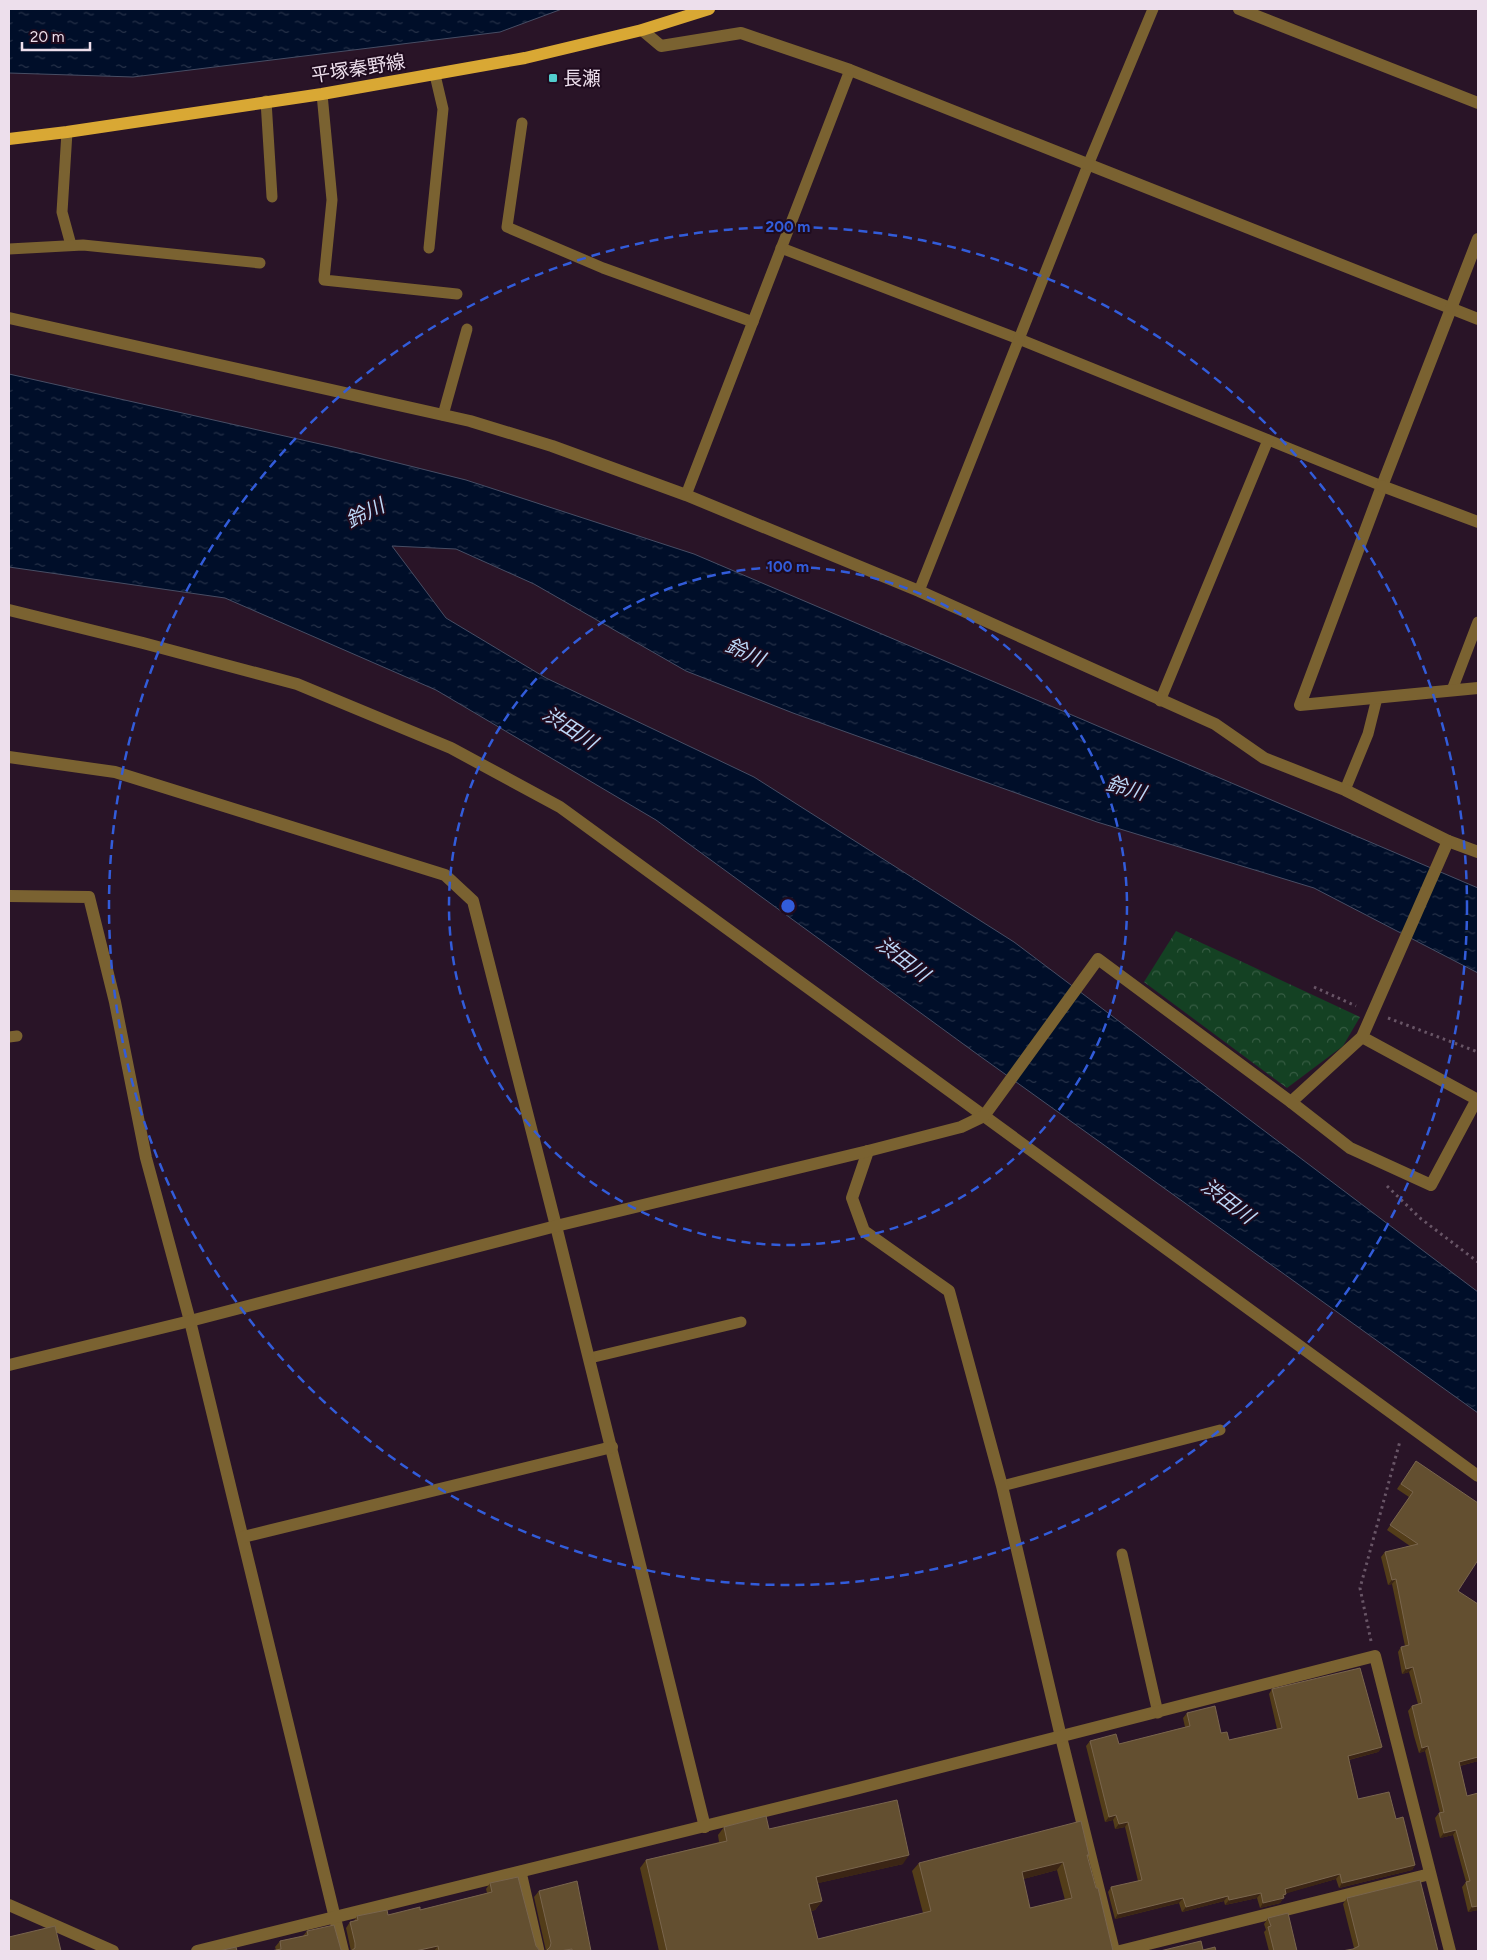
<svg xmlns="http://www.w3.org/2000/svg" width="1487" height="1960" viewBox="0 0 1487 1960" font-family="Figtree,'Noto Sans JP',sans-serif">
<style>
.park{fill:url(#park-crowns)}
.water{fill:url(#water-ripples);stroke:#474d64}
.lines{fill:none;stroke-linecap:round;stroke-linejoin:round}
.path{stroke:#685566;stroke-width:3;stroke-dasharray:2.5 4;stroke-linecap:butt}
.lane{stroke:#7a6231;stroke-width:11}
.street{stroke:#7a6231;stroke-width:12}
.primary{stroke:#d9a834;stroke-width:12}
.wall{fill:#533d19;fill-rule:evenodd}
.shaded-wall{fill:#3b2515}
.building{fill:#634f30;stroke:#79654d;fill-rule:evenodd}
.ring{fill:none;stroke:#325cda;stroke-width:2.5;stroke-dasharray:9 6}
.poi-dot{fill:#52cdce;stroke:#1f0b1e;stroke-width:2}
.labels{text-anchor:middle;stroke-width:4;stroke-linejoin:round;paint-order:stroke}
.street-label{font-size:19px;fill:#eddfec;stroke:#1f0b1e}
.poi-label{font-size:19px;fill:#eddfec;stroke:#1f0b1e;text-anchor:start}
.water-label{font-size:20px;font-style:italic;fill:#bcd7f7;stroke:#1f0b1e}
.centre{fill:#325cda;stroke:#1f0b1e;stroke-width:2.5}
.ring-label{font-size:15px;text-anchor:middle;font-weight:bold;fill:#325cda;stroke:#1f0b1e;stroke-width:4;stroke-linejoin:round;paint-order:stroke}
</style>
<defs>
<pattern id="park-crowns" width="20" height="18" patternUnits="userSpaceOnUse" patternTransform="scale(1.25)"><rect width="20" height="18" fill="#144123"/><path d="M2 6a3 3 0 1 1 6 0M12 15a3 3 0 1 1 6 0" fill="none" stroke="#365c43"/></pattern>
<pattern id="water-ripples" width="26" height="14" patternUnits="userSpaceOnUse" patternTransform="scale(1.25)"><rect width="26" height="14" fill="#000e29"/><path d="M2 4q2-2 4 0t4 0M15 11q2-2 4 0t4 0" fill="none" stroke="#263148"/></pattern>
</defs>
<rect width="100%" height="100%" fill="#291427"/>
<!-- park -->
<polygon class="park" points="1176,931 1360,1017 1343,1046 1287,1088 1144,982"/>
<!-- water -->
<g class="water">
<polygon points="9,9 562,9 500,32 133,77 9,73"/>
<polygon points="9,374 338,448 466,480 694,554 1478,888 1478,973 1314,888 1097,822 793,713 686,671 534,584 456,549 392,546 446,618 546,678 754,777 1014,942 1478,1292 1478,1413 977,1054 656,820 436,690 225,598 9,567"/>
</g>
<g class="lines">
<!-- path -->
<g class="path">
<polyline points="1314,987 1356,1006"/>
<polyline points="1388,1018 1478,1052"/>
<polyline points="1387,1186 1420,1218 1478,1262"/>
<polyline points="1371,1641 1360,1588 1400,1441"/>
</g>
<!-- lane -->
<g class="lane">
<polyline points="322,94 332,200 324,280 457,294"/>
<polyline points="266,101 272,197"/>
<polyline points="522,123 507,227 603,268 753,322"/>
<polyline points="67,132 62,212 71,245"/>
<polyline points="429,248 443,109 435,75"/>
<polyline points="781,248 1019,339 1382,486"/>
<polyline points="9,249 83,245 260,263"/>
<polyline points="443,415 467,329"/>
<polyline points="686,495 850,70"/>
<polyline points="919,591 1088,165 1153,9"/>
<polyline points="1452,690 1478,622"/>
<polyline points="1160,701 1268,440"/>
<polyline points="1345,790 1368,734 1377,698"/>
<polyline points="9,1037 17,1036"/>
<polyline points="590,1358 741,1322"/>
<polyline points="1002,1486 1220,1430"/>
<polyline points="1122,1554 1158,1713"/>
<polyline points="521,1872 539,1951"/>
</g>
<!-- street -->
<g class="street">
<polyline points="1239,9 1478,103"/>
<polyline points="642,30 661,46 741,33 850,70 1478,319"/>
<polyline points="1478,239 1382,486 1300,705 1478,688"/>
<polyline points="9,318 470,421 552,446 686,495 919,591 1215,724 1264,758 1345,790 1448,841"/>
<polyline points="1382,486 1478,522"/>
<polyline points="9,610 143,643 297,684 451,748 560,807 1478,1476"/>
<polyline points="9,757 115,772 445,875 473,901 556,1226 705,1827"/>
<polyline points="9,896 89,897 115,1002 146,1158 190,1321 343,1951"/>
<polyline points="1362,1037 1478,1100"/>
<polyline points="1291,1102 1362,1037 1448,841 1478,852"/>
<polyline points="868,1151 852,1198 864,1231 949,1291 1002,1486 1061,1737 1114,1951"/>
<polyline points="9,1365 190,1321 556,1226 868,1151 961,1127 984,1116 1098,959 1291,1102 1350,1148 1431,1185 1477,1099"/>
<polyline points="243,1537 612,1447"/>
<polyline points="9,1905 113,1951"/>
<path d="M 197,1951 C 591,1856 983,1758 1375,1656 L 1450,1951"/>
<polyline points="1120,1951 1430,1874"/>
</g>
<!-- primary -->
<polyline class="primary" points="9,139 67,132 322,94 525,58 642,30 709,9"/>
</g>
<!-- wall -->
<g class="wall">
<polygon points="1416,1461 1458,1591 1478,1761 1460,1766 1467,1796 1478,1793 1478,1910 1468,1912 1462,1887 1466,1882 1453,1835 1440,1838 1435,1818 1439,1813 1440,1813 1425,1751 1419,1753 1414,1736 1408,1711 1412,1706 1418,1704 1409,1672 1402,1674 1398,1652 1401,1647 1405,1646 1392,1584 1388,1585 1381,1557 1385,1552 1410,1546 1387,1530 1409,1497 1397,1489"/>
<polygon points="1272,1689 1382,1747 1378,1752 1349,1760 1358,1799 1396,1819 1415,1865 1412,1870 1339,1888 1336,1879 1286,1893 1286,1894 1280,1903 1260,1908 1257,1898 1225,1905 1224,1901 1182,1912 1179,1903 1115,1919 1108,1892 1111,1887 1138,1881 1125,1827 1115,1829 1113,1820 1105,1822 1086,1746 1090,1741 1119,1744 1185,1727 1183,1718 1187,1713 1221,1733 1229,1740 1277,1729 1269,1694"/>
<path d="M 724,1827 L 769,1829 L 903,1864 L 818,1883 L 822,1901 L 815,1910 L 811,1911 L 818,1939 L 923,1913 L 912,1871 L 919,1863 L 1088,1856 L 1113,1951 L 659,1951 L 640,1868 L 646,1860 L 719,1842 L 718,1835 ZM 1057,1870 L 1065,1900 L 1030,1908 L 1023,1879 Z"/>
<polygon points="490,1883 540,1951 351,1951 346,1928 350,1922 354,1921 357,1916 388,1915 420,1910 487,1893 486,1889"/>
<polygon points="539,1891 591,1951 546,1951 534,1897"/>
<polygon points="1347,1898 1438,1951 1354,1948 1343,1904"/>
<polygon points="1268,1918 1297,1951 1269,1951 1264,1932 1266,1930 1264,1924"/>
<polygon points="307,1931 341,1950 276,1950 275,1947 280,1941 303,1936"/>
</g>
<!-- shaded-wall -->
<g class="shaded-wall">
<polygon points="1396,1579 1392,1584 1388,1585 1392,1580"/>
<polygon points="1413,1667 1409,1672 1402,1674 1406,1669"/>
<polygon points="1428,1746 1425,1751 1419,1753 1422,1748"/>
<polygon points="1382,1747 1378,1752 1344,1761 1348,1756"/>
<polygon points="1478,1757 1478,1761 1455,1767 1459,1762"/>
<polygon points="1116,1815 1113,1820 1105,1822 1109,1817"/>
<polygon points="1128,1822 1125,1827 1115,1829 1119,1824"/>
<polygon points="1456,1830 1453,1835 1440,1838 1444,1833"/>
<polygon points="909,1855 903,1864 810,1885 816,1877"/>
<polygon points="1063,1862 1057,1870 1016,1881 1022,1872"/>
<polygon points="1415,1865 1412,1870 1339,1888 1342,1883"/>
<polygon points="1340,1874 1336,1879 1281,1895 1285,1889"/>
<polygon points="1261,1893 1257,1898 1225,1905 1229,1900"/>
<polygon points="1286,1894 1280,1903 1260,1908 1263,1903"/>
<polygon points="1228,1896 1224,1901 1182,1912 1186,1907"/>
<polygon points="1183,1898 1179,1903 1115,1919 1118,1914"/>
<polygon points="822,1901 815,1910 803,1913 809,1904"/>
<polygon points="1478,1906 1478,1910 1468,1912 1472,1907"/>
<polygon points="438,1946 434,1951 415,1951"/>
</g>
<!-- building -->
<g class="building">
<polygon points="1416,1461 1478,1503 1478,1560 1458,1591 1478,1604 1478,1757 1459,1762 1467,1796 1478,1793 1478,1906 1472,1907 1466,1882 1470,1881 1456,1830 1444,1833 1439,1813 1444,1812 1428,1746 1422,1748 1418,1731 1412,1706 1422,1703 1413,1667 1406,1669 1401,1647 1409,1645 1396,1579 1392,1580 1385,1552 1418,1544 1390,1525 1413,1492 1401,1484"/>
<polygon points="1360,1668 1382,1747 1348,1756 1358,1799 1389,1792 1396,1819 1403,1817 1415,1865 1342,1883 1340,1874 1285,1889 1286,1894 1283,1895 1284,1898 1263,1903 1261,1893 1229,1900 1228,1896 1186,1907 1183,1898 1118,1914 1111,1887 1142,1880 1128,1822 1119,1824 1116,1815 1109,1817 1090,1741 1116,1734 1119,1744 1190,1726 1187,1713 1215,1706 1221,1733 1227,1732 1229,1740 1282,1728 1272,1689"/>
<path d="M 897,1800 L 909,1855 L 816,1877 L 822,1901 L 809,1904 L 818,1939 L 931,1911 L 919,1863 L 1081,1821 L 1089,1855 L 1087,1855 L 1096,1888 L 1098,1888 L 1113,1951 L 667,1951 L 646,1860 L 727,1841 L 724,1827 L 766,1816 L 769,1829 ZM 1063,1862 L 1072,1898 L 1030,1908 L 1022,1872 Z"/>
<polygon points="518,1877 536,1946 540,1951 439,1951 438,1946 415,1951 351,1951 355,1948 355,1943 350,1922 358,1920 357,1916 387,1910 388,1915 420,1907 420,1910 492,1892 490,1883"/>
<polygon points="1420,1880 1438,1951 1342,1951 1353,1949 1359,1946 1347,1898"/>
<polygon points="577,1881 591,1951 572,1951 572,1949 560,1951 546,1951 550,1947 551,1943 539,1891"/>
<polygon points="1288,1913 1297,1951 1274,1951 1268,1927 1271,1926 1268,1918"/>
<polygon points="334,1925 341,1950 346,1951 271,1951 281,1949 280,1941 308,1935 307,1931"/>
<polygon points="55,1926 61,1951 9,1951 9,1937"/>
<polygon points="1201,1941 1203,1950 1215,1947 1216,1951 1160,1951"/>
<polygon points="236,1947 237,1951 219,1951"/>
</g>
<!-- distance rings -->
<g class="ring">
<circle cx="788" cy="906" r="339"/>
<circle cx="788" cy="906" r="679"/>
</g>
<!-- markers -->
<rect class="poi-dot" x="548" y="73" width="10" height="10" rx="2.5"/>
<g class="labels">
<!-- street labels -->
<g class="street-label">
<text transform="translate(358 68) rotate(-9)" y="7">平塚秦野線</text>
</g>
<!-- poi labels -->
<g class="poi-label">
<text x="563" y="85">長瀬</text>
</g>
<!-- water labels -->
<g class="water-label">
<text transform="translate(365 513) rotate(-26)" y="7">鈴川</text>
<text transform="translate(745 652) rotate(24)" y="7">鈴川</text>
<text transform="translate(570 728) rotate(33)" y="7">渋田川</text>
<text transform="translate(1126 788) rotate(16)" y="7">鈴川</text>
<text transform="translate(903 959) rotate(37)" y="7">渋田川</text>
<text transform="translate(1228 1201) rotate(37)" y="7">渋田川</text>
</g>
</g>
<circle cx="788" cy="906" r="8" class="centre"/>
<g class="ring-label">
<text x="788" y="232">200 m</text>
<text x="788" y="572">100 m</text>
</g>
<!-- border -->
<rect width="1487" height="1960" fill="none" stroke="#eddfec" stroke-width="20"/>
<!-- scale -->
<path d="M22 42v8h68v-8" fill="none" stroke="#eddfec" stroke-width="2.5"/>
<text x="30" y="42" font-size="15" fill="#eddfec" stroke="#1f0b1e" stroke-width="4" paint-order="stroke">20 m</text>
</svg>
